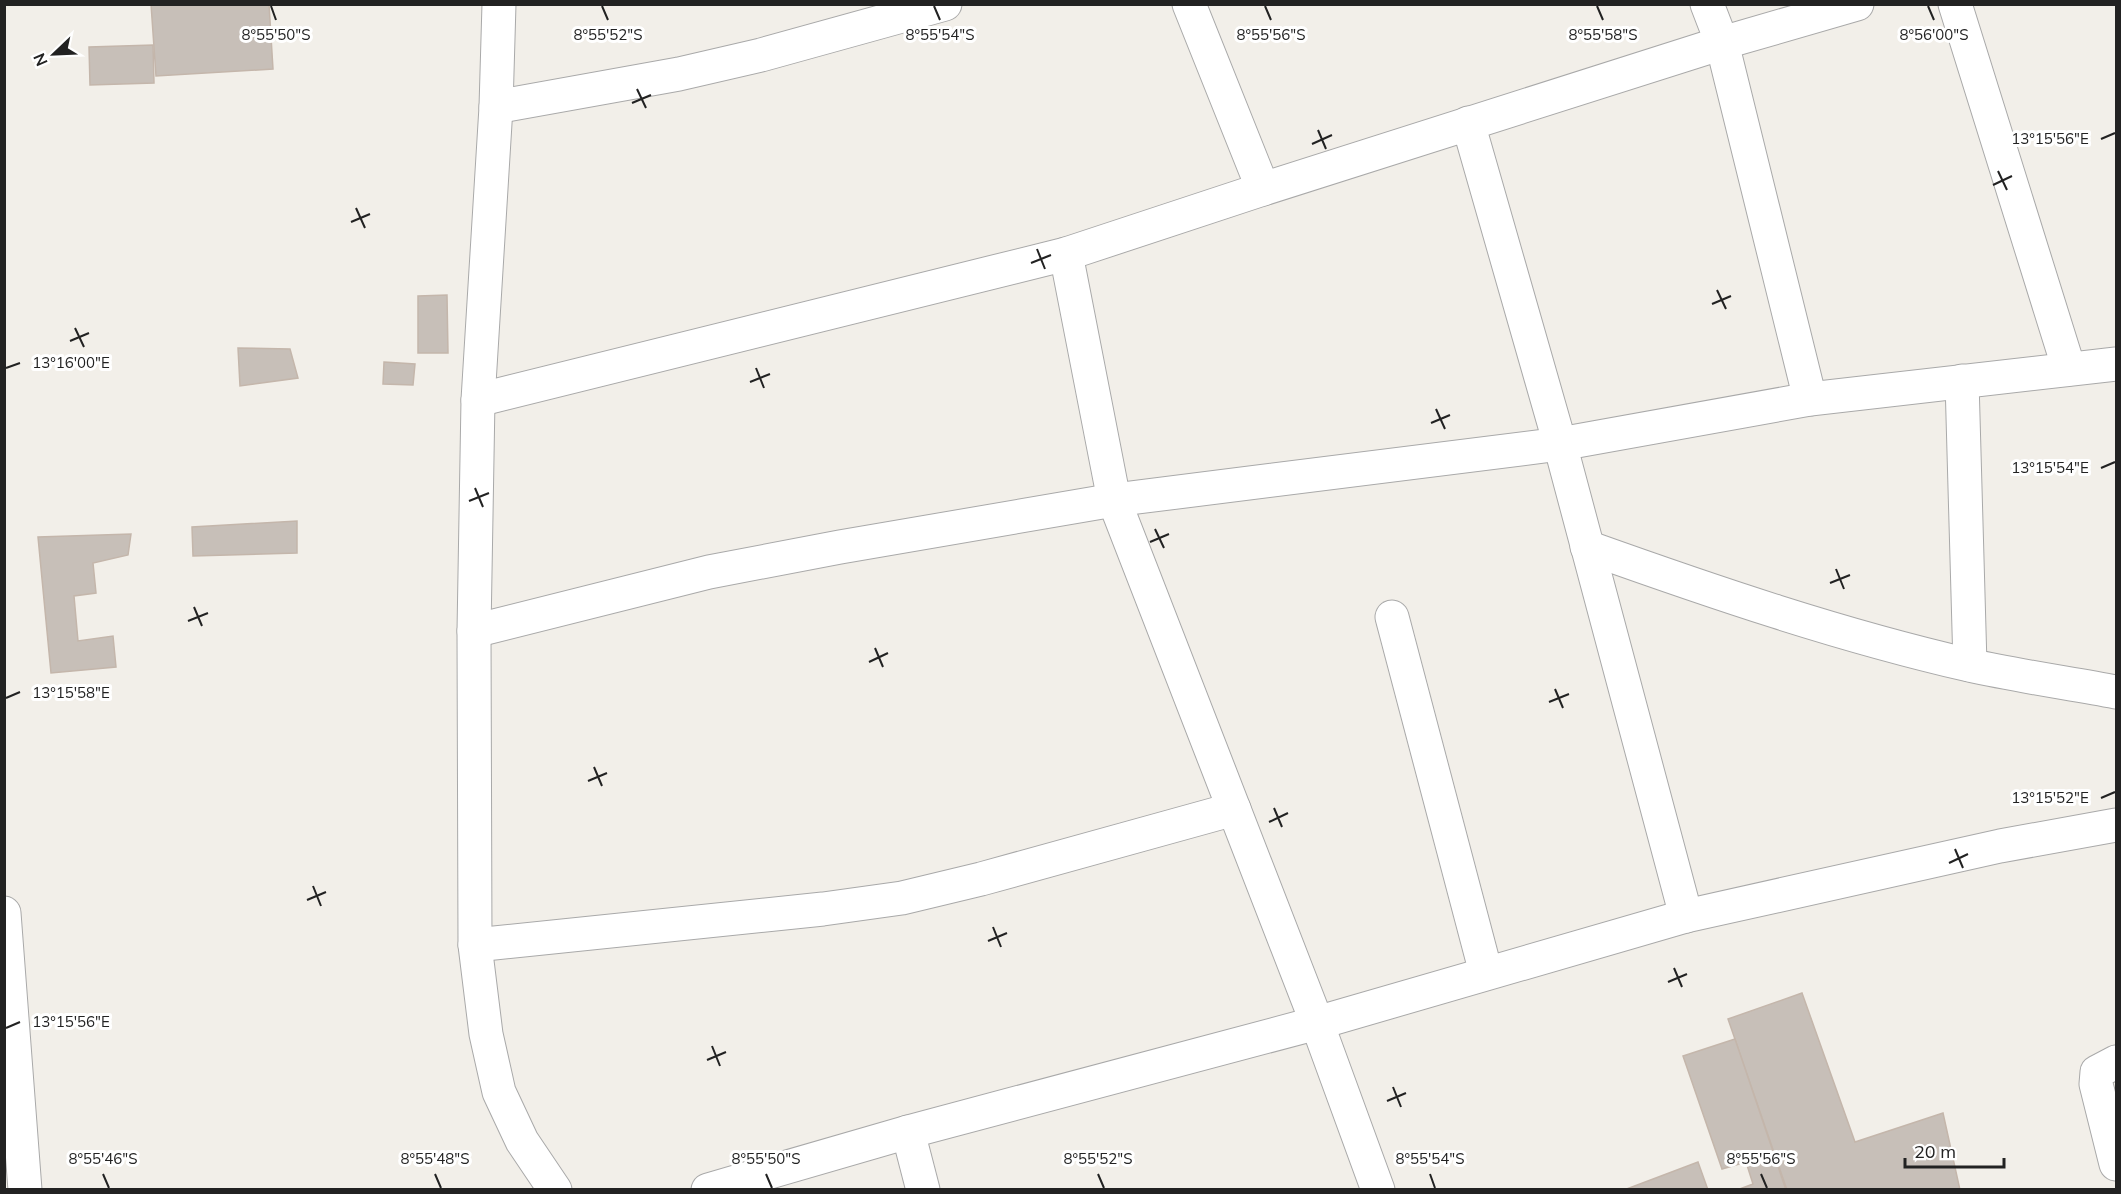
<svg xmlns="http://www.w3.org/2000/svg" width="2121" height="1194" viewBox="0 0 2121 1194" font-family="Mulish,sans-serif">
<style>
.building{fill:#c7bfb8;stroke:#c4b6ab;stroke-width:1.5}
.lines{fill:none;stroke-linecap:round;stroke-linejoin:round}
.minor-casing{stroke:#a9a9a9;stroke-width:35}
.minor{stroke:#fff;stroke-width:33}
.ticks{fill:none;stroke:#222;stroke-width:2}
.ticks-label{font-size:15px;text-anchor:middle;fill:#222;stroke:#fff;stroke-width:6;stroke-linejoin:round;paint-order:stroke}
</style>
<rect width="100%" height="100%" fill="#f2efe9"/>
<!-- building -->
<g class="building">
<polygon points="151,4 269,4 273,69 156,76"/>
<polygon points="153,45 154,83 90,85 89,47"/>
<polygon points="447,295 448,353 418,353 418,296"/>
<polygon points="238,348 290,349 298,378 240,386"/>
<polygon points="384,362 415,364 413,385 383,384"/>
<polygon points="297,521 297,553 193,556 192,527"/>
<polygon points="131,534 128,555 93,563 96,593 74,596 78,641 113,636 116,667 51,673 38,537"/>
<polygon points="1802,993 1855,1142 1943,1113 1960,1190 1787,1190 1728,1019"/>
<polygon points="1735,1039 1786,1190 1737,1190 1753,1184 1746,1162 1722,1169 1683,1056"/>
<polygon points="1698,1162 1708,1190 1624,1190"/>
</g>
<g class="lines">
<defs>
<g id="minor">
<polyline points="499,4 496,107 478,400 474,631 475,945 486,1034 499,1092 522,1141 555,1190"/>
<polyline points="1189,4 1263,189"/>
<polyline points="1707,4 1722,43 1810,399"/>
<polyline points="1955,4 2069,369"/>
<polyline points="496,107 679,74 761,55 945,4"/>
<polyline points="1468,123 1560,444 1686,916"/>
<polyline points="1066,254 1114,500 1317,1023 1378,1190"/>
<polyline points="1962,381 1970,665"/>
<polyline points="478,400 1066,254 1263,189 1722,43 1857,4"/>
<path d="M 1587,547 C 1713,592 1839,635 1969,665 C 2018,676 2068,683 2116,692"/>
<polyline points="1392,617 1486,973"/>
<polyline points="474,631 709,572 840,547 1114,500 1560,444 1810,399 2116,364"/>
<polyline points="4,913 25,1190"/>
<polyline points="475,945 823,909 902,898 981,879 1234,809"/>
<polyline points="2116,1062 2097,1072 2096,1084 2116,1164"/>
<polyline points="908,1132 923,1190"/>
<polyline points="708,1190 908,1132 1317,1023 1686,916 2000,846 2116,825"/>
</g>
</defs>
<!-- minor casing -->
<use href="#minor" class="minor-casing"/>
<!-- minor -->
<use href="#minor" class="minor"/>
</g>
<!-- ticks -->
<path class="ticks" d="M 271,6 L 276,20M 602,6 L 608,20M 934,6 L 940,20M 1265,6 L 1271,20M 1597,6 L 1603,20M 1928,6 L 1934,20M 637,89 L 646,108M 632,103 L 651,95M 1318,130 L 1326,149M 2101,139 L 2115,133M 1312,144 L 1332,135M 1998,171 L 2007,190M 1993,185 L 2012,176M 356,208 L 365,228M 351,222 L 370,214M 1037,249 L 1045,269M 1031,263 L 1051,255M 1717,290 L 1726,309M 1712,304 L 1731,296M 75,328 L 84,347M 70,341 L 89,333M 6,368 L 20,363M 756,368 L 764,388M 750,382 L 770,374M 1436,409 L 1445,429M 1431,423 L 1450,415M 2101,468 L 2115,462M 475,488 L 483,507M 469,501 L 489,493M 1155,529 L 1164,548M 1150,542 L 1169,534M 1836,569 L 1844,589M 1830,583 L 1850,575M 194,607 L 202,626M 188,621 L 208,613M 875,648 L 883,667M 869,662 L 888,653M 1555,689 L 1563,708M 6,698 L 20,692M 1549,702 L 1569,694M 594,767 L 602,786M 588,781 L 607,773M 2101,798 L 2115,792M 1274,808 L 1282,827M 1269,822 L 1288,813M 1955,849 L 1963,868M 1949,863 L 1968,854M 313,886 L 321,906M 307,900 L 326,892M 993,927 L 1001,947M 988,941 L 1007,933M 1674,968 L 1682,987M 1668,982 L 1687,974M 6,1028 L 20,1022M 712,1046 L 720,1066M 707,1060 L 726,1052M 1393,1087 L 1401,1107M 1387,1101 L 1406,1093M 103,1174 L 109,1188M 435,1174 L 441,1188M 766,1174 L 772,1188M 1098,1174 L 1104,1188M 1430,1174 L 1435,1188M 1761,1174 L 1767,1188"/>
<g class="ticks-label">
<text x="276" y="40">8°55'50"S</text>
<text x="608" y="40">8°55'52"S</text>
<text x="940" y="40">8°55'54"S</text>
<text x="1271" y="40">8°55'56"S</text>
<text x="1603" y="40">8°55'58"S</text>
<text x="1934" y="40">8°56'00"S</text>
<text x="2050" y="144">13°15'56"E</text>
<text x="71" y="368">13°16'00"E</text>
<text x="2050" y="473">13°15'54"E</text>
<text x="71" y="698">13°15'58"E</text>
<text x="2050" y="803">13°15'52"E</text>
<text x="71" y="1027">13°15'56"E</text>
<text x="103" y="1164">8°55'46"S</text>
<text x="435" y="1164">8°55'48"S</text>
<text x="766" y="1164">8°55'50"S</text>
<text x="1098" y="1164">8°55'52"S</text>
<text x="1430" y="1164">8°55'54"S</text>
<text x="1761" y="1164">8°55'56"S</text>
</g>
<!-- border -->
<rect width="2121" height="1194" fill="none" stroke="#222222" stroke-width="12"/>
<!-- north arrow -->
<g transform="translate(54 54) rotate(247)" stroke="#ffffff" stroke-width="4.5" paint-order="stroke">
<path d="M0-4.5L10 22L0 15L-10 22Z" fill="#222222"/>
<text y="-9" font-size="16" font-weight="bold" text-anchor="middle" fill="#222222">N</text>
</g>
<!-- scale -->
<path d="M1905 1158v9h99v-9" fill="none" stroke="#222222" stroke-width="3"/>
<text x="1914" y="1158" font-size="18" fill="#222222" stroke="#ffffff" stroke-width="4.5" paint-order="stroke">20 m</text>
</svg>
